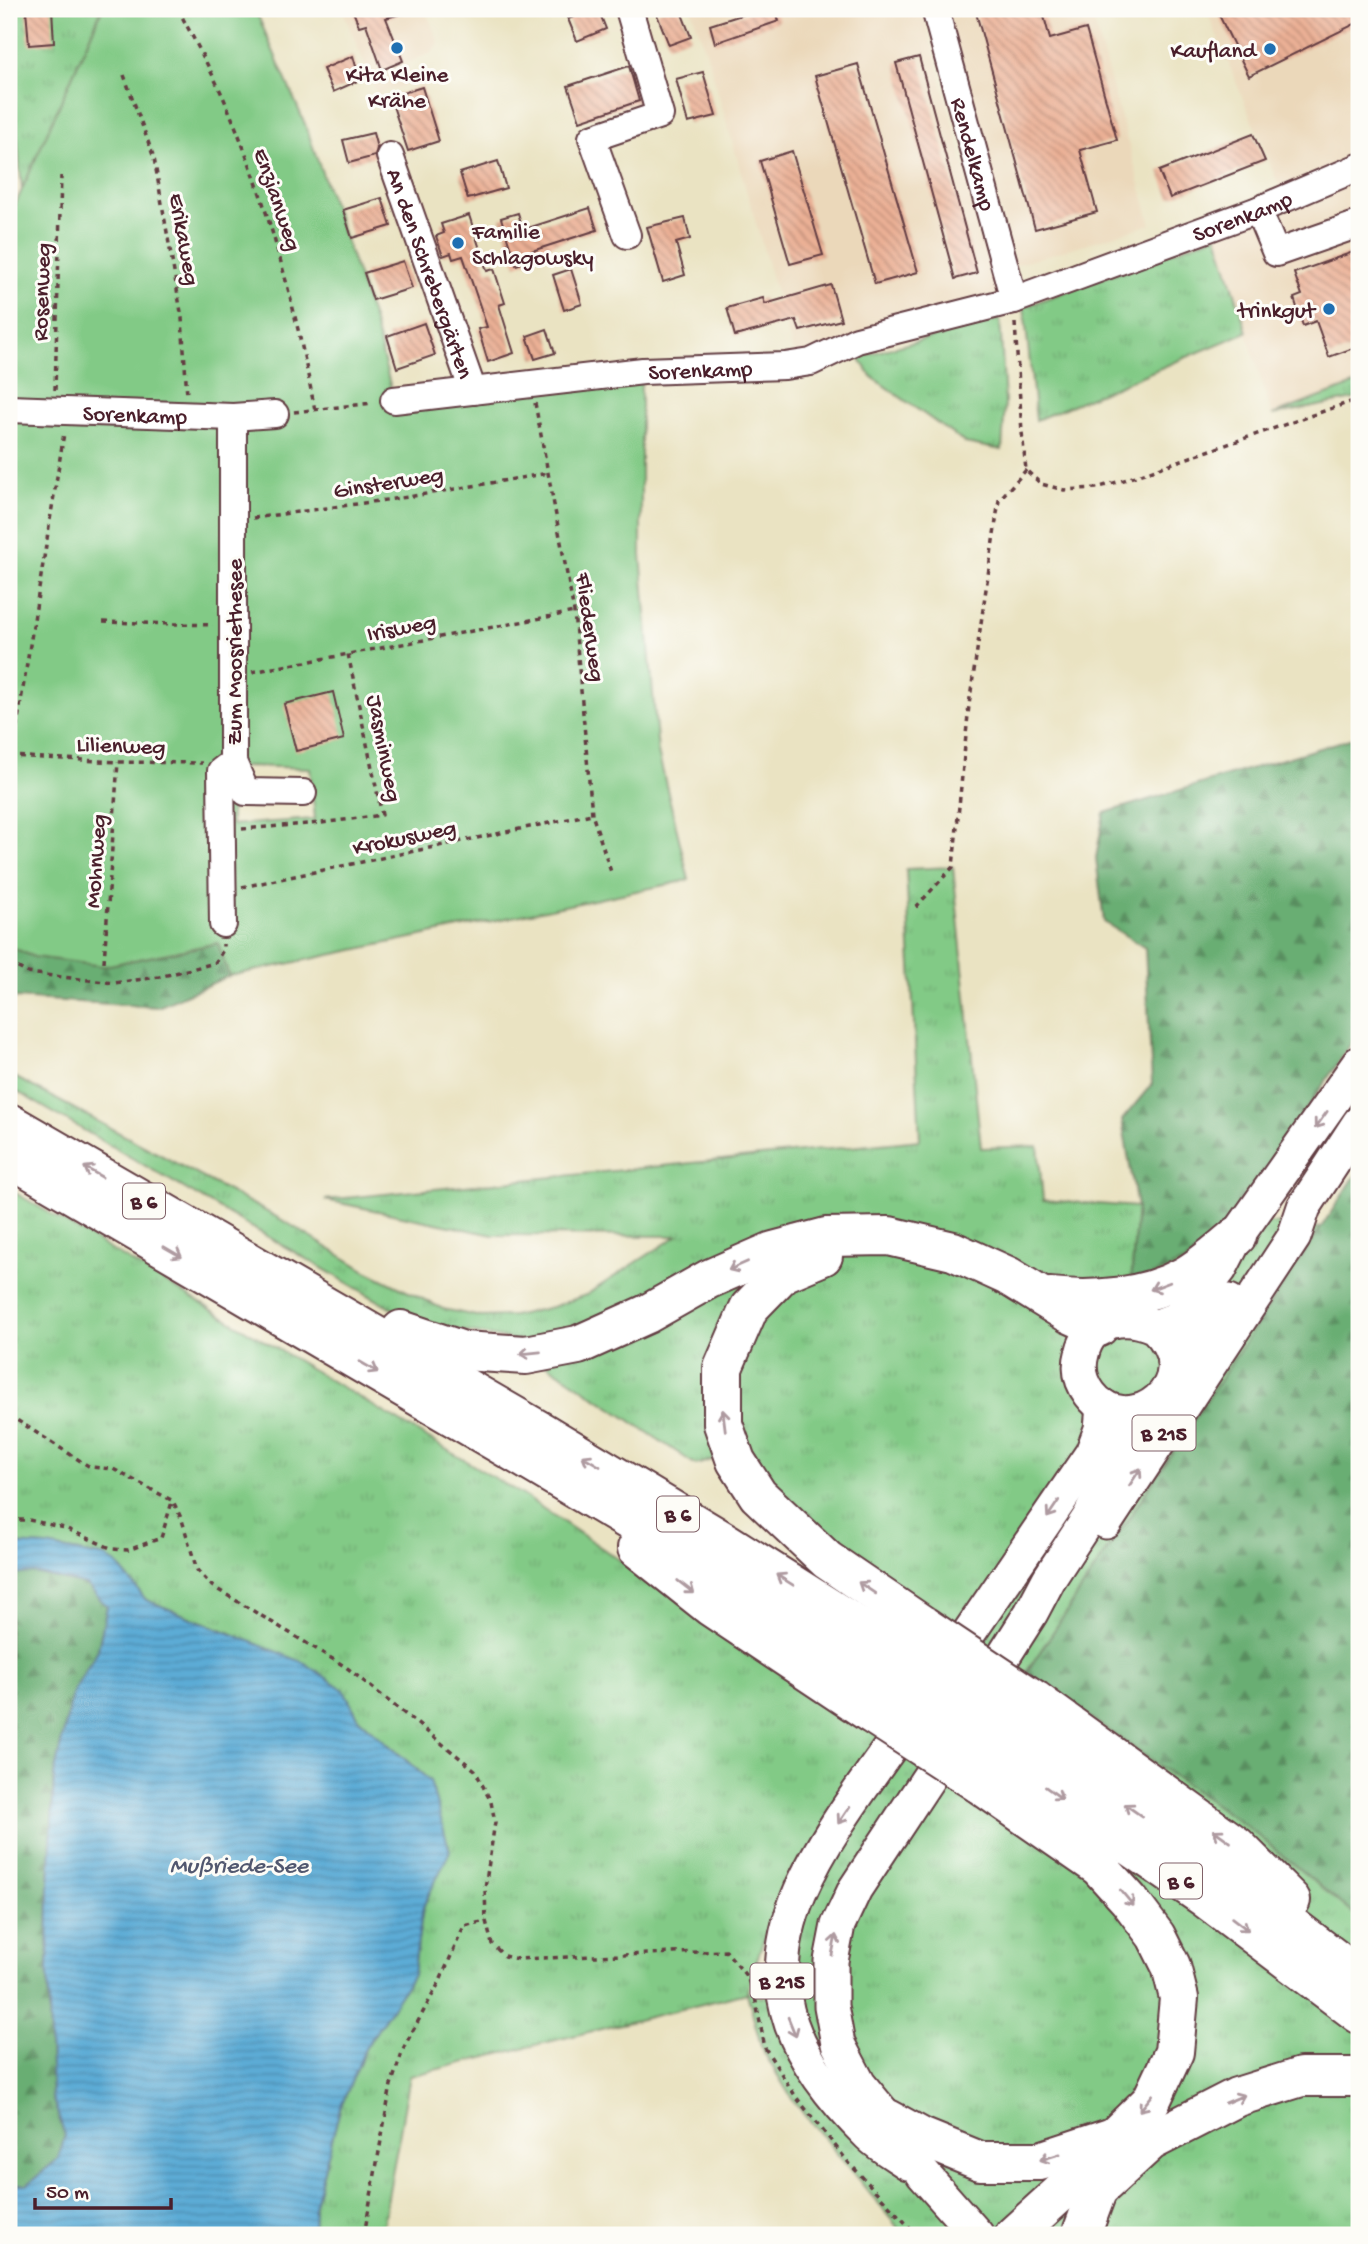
<svg xmlns="http://www.w3.org/2000/svg" width="1368" height="2244" viewBox="0 0 1368 2244" font-family="'Gochi Hand',sans-serif">
<style>
.built{fill:#ebd8ba}
.grass{fill:url(#grass-tufts);stroke:#667458;stroke-width:2;fill-rule:evenodd}
.forest{fill:url(#forest-firs);stroke:#5a664f;stroke-width:2}
.garden{fill:#82ca86;stroke:#667458;stroke-width:2;fill-rule:evenodd}
.water{fill:url(#water-rules);stroke:#536680;stroke-width:2}
.building{fill:url(#building-back-hatch)}
.lines{fill:none;stroke-linecap:round;stroke-linejoin:round}
.minor-casing{stroke:#623c42;stroke-width:30}
.major-casing{stroke:#623c42;stroke-width:37}
.highway-casing{stroke:#623c42;stroke-width:42}
.path{stroke:#623c42;stroke-width:3.5;stroke-dasharray:5 5;stroke-linecap:butt}
.minor{stroke:#fff;stroke-width:26}
.major{stroke:#fff;stroke-width:33}
.highway{stroke:#fff;stroke-width:38}
.highway-bridge-casing{stroke:#623c42;stroke-width:42;stroke-linecap:butt}
.highway-bridge{stroke:#fff;stroke-width:38}
.oneway{stroke:#ae9aa0}
.poi-dot{fill:#1f6fb2;stroke:#fdfcf7;stroke-width:2.5}
.labels{text-anchor:middle;stroke-width:6;stroke-linejoin:round;paint-order:stroke}
.shield{fill:#fdfcf7;stroke:#806168;stroke-width:2}
.shield-label{font-size:21px;font-weight:bold;fill:#4a1f2b}
.poi-label{font-size:23px;fill:#4a1f2b;stroke:#fdfcf7;text-anchor:end}
.street-label{font-size:23px;fill:#4a1f2b;stroke:#fdfcf7}
.water-label{font-size:24px;font-style:italic;fill:#51576f;stroke:#fdfcf7}
</style>
<defs>
<pattern id="grass-tufts" width="24" height="20" patternUnits="userSpaceOnUse" patternTransform="scale(1.75)"><rect width="24" height="20" fill="#82ca86"/><path d="M3 7l-1-3M5 7V3M7 7l1-3M15 17l-1-3M17 17v-4M19 17l1-3" fill="none" stroke="#72ad74"/></pattern>
<pattern id="forest-firs" width="22" height="20" patternUnits="userSpaceOnUse" patternTransform="scale(1.75)"><rect width="22" height="20" fill="#69ae73"/><path d="M5 1l3.5 6h-7zM16 11l3.5 6h-7z" fill="#588d5f"/></pattern>
<pattern id="water-rules" width="6" height="5" patternUnits="userSpaceOnUse" patternTransform="scale(1.75)"><rect width="6" height="5" fill="#5cacd6"/><path d="M0 2.5h6" fill="none" stroke="#4e8bae"/></pattern>
<pattern id="building-back-hatch" width="6" height="6" patternUnits="userSpaceOnUse" patternTransform="scale(1.75)"><rect width="6" height="6" fill="#ebb095"/><path d="M-1 5l2 2M0 0l6 6M5-1l2 2" fill="none" stroke="#c08f7a"/></pattern>
</defs>
<rect width="100%" height="100%" fill="#fdfcf7"/>
<filter id="ink" filterUnits="userSpaceOnUse"><feTurbulence type="fractalNoise" baseFrequency=".0143" numOctaves="2"/><feDisplacementMap in="SourceGraphic" scale="14" xChannelSelector="R" yChannelSelector="G"/><feConvolveMatrix kernelMatrix="1 2 1 2 8 2 1 2 1" color-interpolation-filters="sRGB"/></filter>
<filter id="wash" filterUnits="userSpaceOnUse"><feTurbulence type="fractalNoise" baseFrequency=".00686" numOctaves="4" result="noise"/><feDisplacementMap in="SourceGraphic" scale="28" xChannelSelector="R" yChannelSelector="G"/><feGaussianBlur stdDeviation="1.57" result="paint"/><feColorMatrix in="noise" values="0 0 0 0 0 0 0 0 0 0 0 0 0 0 0 0 0 1.4 0 .05"/><feComposite in="paint" operator="in"/></filter>
<g filter="url(#wash)">
<rect width="100%" height="100%" fill="#eae3c2"/>
<!-- built -->
<g class="built">
<polygon points="342,9 425,9 439,43 432,53 406,63 413,83 377,94"/>
<polygon points="691,9 922,9 999,293 795,358 706,51"/>
<polygon points="945,9 1135,9 1094,23 1151,224 1015,265"/>
<polygon points="1206,9 1359,9 1359,383 1272,415 1217,235 1287,205"/>
</g>
<!-- grass -->
<g class="grass">
<polygon points="9,9 102,9 22,190 9,45"/>
<polygon points="1217,235 1247,332 1036,420 1024,307"/>
<polygon points="1000,319 1005,402 1002,450 965,443 872,377 858,357"/>
<polygon points="1359,383 1359,398 1272,415"/>
<polygon points="953,867 981,1148 1038,1146 1043,1200 1137,1207 1131,1283 1232,1219 1322,1228 1026,1673 932,1612 773,1490 747,1449 696,1465 509,1339 428,1325 391,1308 9,1087 9,1074 286,1222 366,1271 443,1309 481,1317 513,1316 552,1307 586,1295 677,1236 493,1235 325,1200 920,1140 906,869"/>
<path d="M 9,1189 L 523,1495 L 863,1724 L 1044,1686 L 1250,1829 L 1359,1918 L 1359,2235 L 904,2235 L 792,2099 L 762,2049 L 747,1993 L 410,2076 L 381,2235 L 313,2235 L 314,2208 L 340,2109 L 365,2049 L 413,1975 L 423,1907 L 431,1889 L 430,1781 L 359,1719 L 344,1690 L 231,1633 L 146,1600 L 116,1563 L 106,1557 L 46,1546 L 9,1544 ZM 783,1893 L 770,1995 L 761,1997 L 747,1992 L 763,1941 Z"/>
</g>
<!-- forest -->
<g class="forest">
<polygon points="1359,736 1359,1032 1232,1219 1187,1261 1131,1284 1137,1207 1122,1120 1152,1084 1145,948 1104,922 1096,858 1104,813"/>
<polygon points="218,943 229,976 158,1007 14,998 9,1004 9,946 34,957 104,966"/>
<polygon points="1359,1170 1359,1918 1250,1829 1026,1673"/>
<polygon points="29,1571 87,1585 107,1606 98,1650 73,1692 54,1775 49,1886 48,1976 52,2097 65,2135 58,2159 27,2185 9,2185 9,1573"/>
</g>
<!-- garden -->
<path class="garden" d="M 102,9 L 255,9 L 305,124 L 373,319 L 394,400 L 641,378 L 641,555 L 658,752 L 689,880 L 229,976 L 218,943 L 104,966 L 34,957 L 9,946 L 9,219 ZM 246,766 L 310,768 L 315,819 L 231,825 L 229,776 Z"/>
<!-- water -->
<polygon class="water" points="9,1544 46,1546 106,1557 116,1563 146,1600 305,1663 344,1690 359,1719 430,1781 450,1851 423,1907 413,1975 365,2049 340,2109 314,2208 313,2235 9,2235 9,2185 27,2185 58,2159 65,2135 52,2097 48,1976 49,1886 54,1775 73,1692 98,1650 107,1606 86,1585 34,1573 9,1575"/>
<g id="blocks">
<!-- building -->
<g class="building">
<polygon points="26,9 52,9 54,43 29,45"/>
<polygon points="352,9 404,9 404,13 386,18 403,61 382,70 366,24 359,26"/>
<polygon points="594,9 598,9 606,29 577,41 568,19"/>
<polygon points="664,9 680,9 691,37 669,45 656,12"/>
<polygon points="760,9 775,9 779,21 715,43 710,25"/>
<polygon points="975,9 1042,9 1050,39 1086,29 1117,140 1080,150 1097,212 1035,229"/>
<polygon points="1216,9 1359,9 1359,22 1249,76"/>
<polygon points="353,56 360,80 333,92 323,69"/>
<polygon points="919,57 977,273 955,279 896,63"/>
<polygon points="858,64 918,272 875,284 815,76"/>
<polygon points="629,66 639,101 580,121 568,86"/>
<polygon points="703,72 716,116 688,123 676,79"/>
<polygon points="422,87 439,141 408,151 390,97"/>
<polygon points="373,133 377,148 375,156 349,163 343,140"/>
<polygon points="1253,134 1265,161 1170,198 1159,171"/>
<polygon points="792,151 823,255 790,264 760,161"/>
<polygon points="498,161 506,188 468,199 460,173"/>
<polygon points="382,198 391,226 352,238 343,210"/>
<polygon points="590,208 597,230 532,251 534,259 516,265 501,218 518,213 522,226 524,225 525,229"/>
<polygon points="469,215 487,271 494,269 505,303 499,305 514,353 488,362 478,329 487,327 463,256 453,259 451,253 443,256 436,236 444,233 441,224"/>
<polygon points="685,218 690,239 676,243 685,275 663,282 647,227"/>
<polygon points="1359,250 1359,346 1329,357 1316,321 1303,326 1294,298 1302,295 1294,273"/>
<polygon points="403,261 412,288 373,300 364,273"/>
<polygon points="571,269 582,304 564,310 553,275"/>
<polygon points="831,285 841,320 800,331 796,320 735,336 727,308 763,298 765,304"/>
<polygon points="424,323 435,355 397,368 387,336"/>
<polygon points="547,329 555,353 535,359 527,336"/>
<polygon points="333,692 344,739 296,751 284,704"/>
</g>
</g>
</g>
<g filter="url(#ink)">
<use href="#blocks" fill-opacity="0" stroke="#623c42" stroke-width="2"/>
<g class="lines">
<defs>
<g id="minor">
<path id="s1" d="M 935,9 L 1014,300"/>
<path id="s2" d="M 390,156 L 473,391"/>
<polyline points="1258,210 1276,253 1359,224"/>
<polyline points="627,235 592,138 660,115 629,9"/>
<path id="s3" d="M 394,400 L 643,371 L 785,366 L 811,362 L 857,340 L 1014,300 L 1258,210 L 1359,167"/>
<path id="s4" d="M 9,409 L 233,417 L 275,414"/>
<polyline points="233,417 233,762 246,792 303,793"/>
<polyline points="223,924 221,771 233,762"/>
</g>
<g id="major">
<path d="M 1155,1327 C 1212,1382 1128,1445 1090,1394 C 1081,1382 1078,1368 1082,1354 C 1090,1318 1126,1313 1155,1327 L 1176,1319 L 1193,1304 L 1220,1269 L 1237,1236 L 1359,1063"/>
<polyline points="1174,1361 1219,1317 1229,1301"/>
<polyline points="1106,1522 1294,1237 1304,1207 1359,1123"/>
<polyline points="943,1671 1092,1453 1101,1429 1103,1406"/>
<polyline points="979,1695 1031,1613 1049,1579 1090,1516 1103,1489 1133,1412"/>
<polyline points="954,1739 855,1889 838,1925 831,1961 831,2006 838,2044 859,2084 888,2119 923,2174 977,2235"/>
<path d="M 908,2163 C 895,2154 880,2146 869,2135 C 797,2064 757,1992 800,1892 C 826,1831 877,1768 915,1712"/>
</g>
<g id="highway">
<polyline points="9,1123 542,1432 727,1543 905,1656"/>
<polyline points="9,1157 517,1454 702,1564 889,1682"/>
<polyline points="823,1256 783,1273 749,1308 723,1368 723,1424 736,1461 758,1495 827,1560 924,1626"/>
<path d="M 1050,1297 C 1094,1302 1145,1298 1185,1276 C 1204,1265 1220,1250 1237,1236"/>
<polyline points="401,1330 463,1351 526,1355 578,1345 647,1314 709,1279 773,1251 826,1237 889,1236 953,1251 1008,1276 1068,1313 1099,1327"/>
<polyline points="637,1548 711,1607 870,1713"/>
<polyline points="1035,1700 1237,1846 1291,1900"/>
<polyline points="1015,1729 1209,1863 1359,1977"/>
<polyline points="998,1754 1205,1898 1359,2014"/>
<polyline points="978,1783 1099,1867 1129,1900 1156,1936 1171,1966 1179,1998 1174,2052 1151,2101 1115,2136 1090,2166 1014,2235"/>
<polyline points="888,2119 921,2137 980,2161 1040,2161 1113,2137"/>
<polyline points="1092,2195 1151,2141 1237,2097 1301,2077 1359,2077"/>
<polyline points="1081,2235 1098,2189"/>
</g>
</defs>
<!-- minor casing -->
<use href="#minor" class="minor-casing"/>
<!-- major casing -->
<use href="#major" class="major-casing"/>
<!-- highway casing -->
<use href="#highway" class="highway-casing"/>
<!-- path -->
<g class="path">
<path d="M 178,9 C 193,38 210,68 224,99 C 267,199 295,304 315,411"/>
<polyline points="124,75 154,158 182,318 187,396"/>
<polyline points="1015,323 1022,432 1026,470 1041,484 1064,490 1096,488 1121,481 1359,399"/>
<polyline points="55,390 61,176"/>
<polyline points="535,403 574,612 592,814 612,875"/>
<polyline points="294,412 373,403"/>
<polyline points="253,518 408,497 549,473"/>
<polyline points="103,622 213,625"/>
<polyline points="252,672 574,612"/>
<polyline points="9,756 118,762 202,763"/>
<polyline points="12,757 64,433"/>
<polyline points="242,829 321,823 382,815 348,654"/>
<polyline points="242,887 592,814"/>
<polyline points="916,907 953,867 969,705 999,500 1026,470"/>
<polyline points="104,962 118,762"/>
<polyline points="9,963 28,973 114,983 159,977 215,963 223,950 223,944"/>
<polyline points="9,1415 90,1467 113,1469 173,1501 182,1520 197,1570 212,1586 346,1667 475,1770 491,1802 495,1822 485,1888 486,1921 492,1944 504,1956 518,1959 726,1951 747,1977 755,1997 765,2048 796,2097 849,2163 917,2235"/>
<polyline points="9,1520 29,1520 65,1528 113,1549 128,1550 161,1538 172,1502"/>
<polyline points="364,2235 391,2085 404,2047 440,1981 464,1926 486,1921"/>
</g>
<!-- minor -->
<use href="#minor" class="minor"/>
<!-- major -->
<use href="#major" class="major"/>
<!-- highway -->
<use href="#highway" class="highway"/>
<defs>
<g id="highway-bridge">
<polyline points="924,1626 1035,1700"/>
<polyline points="905,1656 1015,1729"/>
<polyline points="889,1682 998,1754"/>
<polyline points="870,1713 978,1783"/>
</g>
</defs>
<!-- highway-bridge casing -->
<use href="#highway-bridge" class="highway-bridge-casing"/>
<!-- highway-bridge -->
<use href="#highway-bridge" class="highway-bridge"/>
</g>
<!-- one-way arrows -->
<defs><path id="oneway-shaft" d="M-6 0H5M1.5-3L5.5 0L1.5 3" fill="none" stroke-width="1.6" stroke-linecap="round" stroke-linejoin="round" transform="scale(1.75)"/></defs>
<g class="oneway">
<use href="#oneway-shaft" transform="translate(1321 1120) rotate(126)"/>
<use href="#oneway-shaft" transform="translate(93 1172) rotate(-150)"/>
<use href="#oneway-shaft" transform="translate(173 1252) rotate(30)"/>
<use href="#oneway-shaft" transform="translate(738 1266) rotate(156)"/>
<use href="#oneway-shaft" transform="translate(1160 1286) rotate(159)"/>
<use href="#oneway-shaft" transform="translate(530 1353) rotate(174)"/>
<use href="#oneway-shaft" transform="translate(369 1367) rotate(30)"/>
<use href="#oneway-shaft" transform="translate(724 1420) rotate(-97)"/>
<use href="#oneway-shaft" transform="translate(591 1461) rotate(-149)"/>
<use href="#oneway-shaft" transform="translate(1135 1477) rotate(-57)"/>
<use href="#oneway-shaft" transform="translate(1053 1509) rotate(124)"/>
<use href="#oneway-shaft" transform="translate(785 1580) rotate(-148)"/>
<use href="#oneway-shaft" transform="translate(686 1587) rotate(38)"/>
<use href="#oneway-shaft" transform="translate(867 1588) rotate(-146)"/>
<use href="#oneway-shaft" transform="translate(1054 1793) rotate(35)"/>
<use href="#oneway-shaft" transform="translate(1133 1810) rotate(-145)"/>
<use href="#oneway-shaft" transform="translate(844 1815) rotate(124)"/>
<use href="#oneway-shaft" transform="translate(1222 1836) rotate(-144)"/>
<use href="#oneway-shaft" transform="translate(1127 1898) rotate(50)"/>
<use href="#oneway-shaft" transform="translate(1240 1924) rotate(37)"/>
<use href="#oneway-shaft" transform="translate(834 1945) rotate(-79)"/>
<use href="#oneway-shaft" transform="translate(792 2027) rotate(68)"/>
<use href="#oneway-shaft" transform="translate(1235 2099) rotate(-23)"/>
<use href="#oneway-shaft" transform="translate(1146 2103) rotate(129)"/>
<use href="#oneway-shaft" transform="translate(1050 2157) rotate(163)"/>
</g>
</g>
<!-- markers -->
<g class="poi-dot">
<circle cx="397" cy="48" r="7"/>
<circle cx="1270" cy="49" r="7"/>
<circle cx="458" cy="243" r="7"/>
<circle cx="1329" cy="309" r="7"/>
</g>
<g class="labels">
<!-- shield labels -->
<g class="shield">
<rect x="123" y="1183.5" width="42" height="35" rx="5"/>
<rect x="1132.5" y="1415.5" width="63" height="35" rx="5"/>
<rect x="657" y="1496.5" width="42" height="35" rx="5"/>
<rect x="1160" y="1863.5" width="42" height="35" rx="5"/>
<rect x="750.5" y="1963.5" width="63" height="35" rx="5"/>
</g>
<g class="shield-label">
<text x="144" y="1208">B 6</text>
<text x="1164" y="1440">B 215</text>
<text x="678" y="1521">B 6</text>
<text x="1181" y="1888">B 6</text>
<text x="782" y="1988">B 215</text>
</g>
<!-- poi labels -->
<g class="poi-label">
<text x="1256" y="57">Kaufland</text>
<text x="397" y="81" text-anchor="middle">Kita Kleine<tspan x="397" dy="26">Krähe</tspan></text>
<text x="472" y="238" text-anchor="start">Familie<tspan x="472" dy="26">Schlagowsky</tspan></text>
<text x="1315" y="317">trinkgut</text>
</g>
<!-- street labels -->
<g class="street-label">
<text dy="8" stroke="none"><textPath href="#s1" startOffset="150">Rendelkamp</textPath></text>
<text transform="translate(279 199) rotate(71)" y="8">Enzianweg</text>
<text dy="8" stroke="none"><textPath href="#s3" startOffset="875">Sorenkamp</textPath></text>
<text transform="translate(186 239) rotate(80)" y="8">Erikaweg</text>
<text dy="8" stroke="none"><textPath href="#s2" startOffset="124">An den Schrebergärten</textPath></text>
<text transform="translate(40 292) rotate(-88)" y="8">Rosenweg</text>
<text dy="8" stroke="none"><textPath href="#s3" startOffset="308">Sorenkamp</textPath></text>
<text dy="8" stroke="none"><textPath href="#s4" startOffset="126">Sorenkamp</textPath></text>
<text transform="translate(388 481) rotate(-9)" y="8">Ginsterweg</text>
<text transform="translate(401 626) rotate(-11)" y="8">Irisweg</text>
<text transform="translate(592 627) rotate(82)" y="8">Fliederweg</text>
<text transform="translate(233 652) rotate(-90)" y="8">Zum Moosriethesee</text>
<text transform="translate(121 744) rotate(2)" y="8">Lilienweg</text>
<text transform="translate(386 748) rotate(79)" y="8">Jasminweg</text>
<text transform="translate(404 836) rotate(-12)" y="8">Krokusweg</text>
<text transform="translate(94 861) rotate(-86)" y="8">Mohnweg</text>
</g>
<!-- water labels -->
<g class="water-label">
<text x="239" y="1872">Mußriede-See</text>
</g>
</g>
<!-- margin -->
<rect width="1368" height="2244" fill="none" stroke="#fdfcf7" stroke-width="35"/>
<!-- scale -->
<path d="M35 2198v10h136v-10" fill="none" stroke="#4a1f2b" stroke-width="3.5"/>
<text x="46" y="2198" font-size="21" fill="#4a1f2b" stroke="#fdfcf7" stroke-width="5" paint-order="stroke">50 m</text>
</svg>
